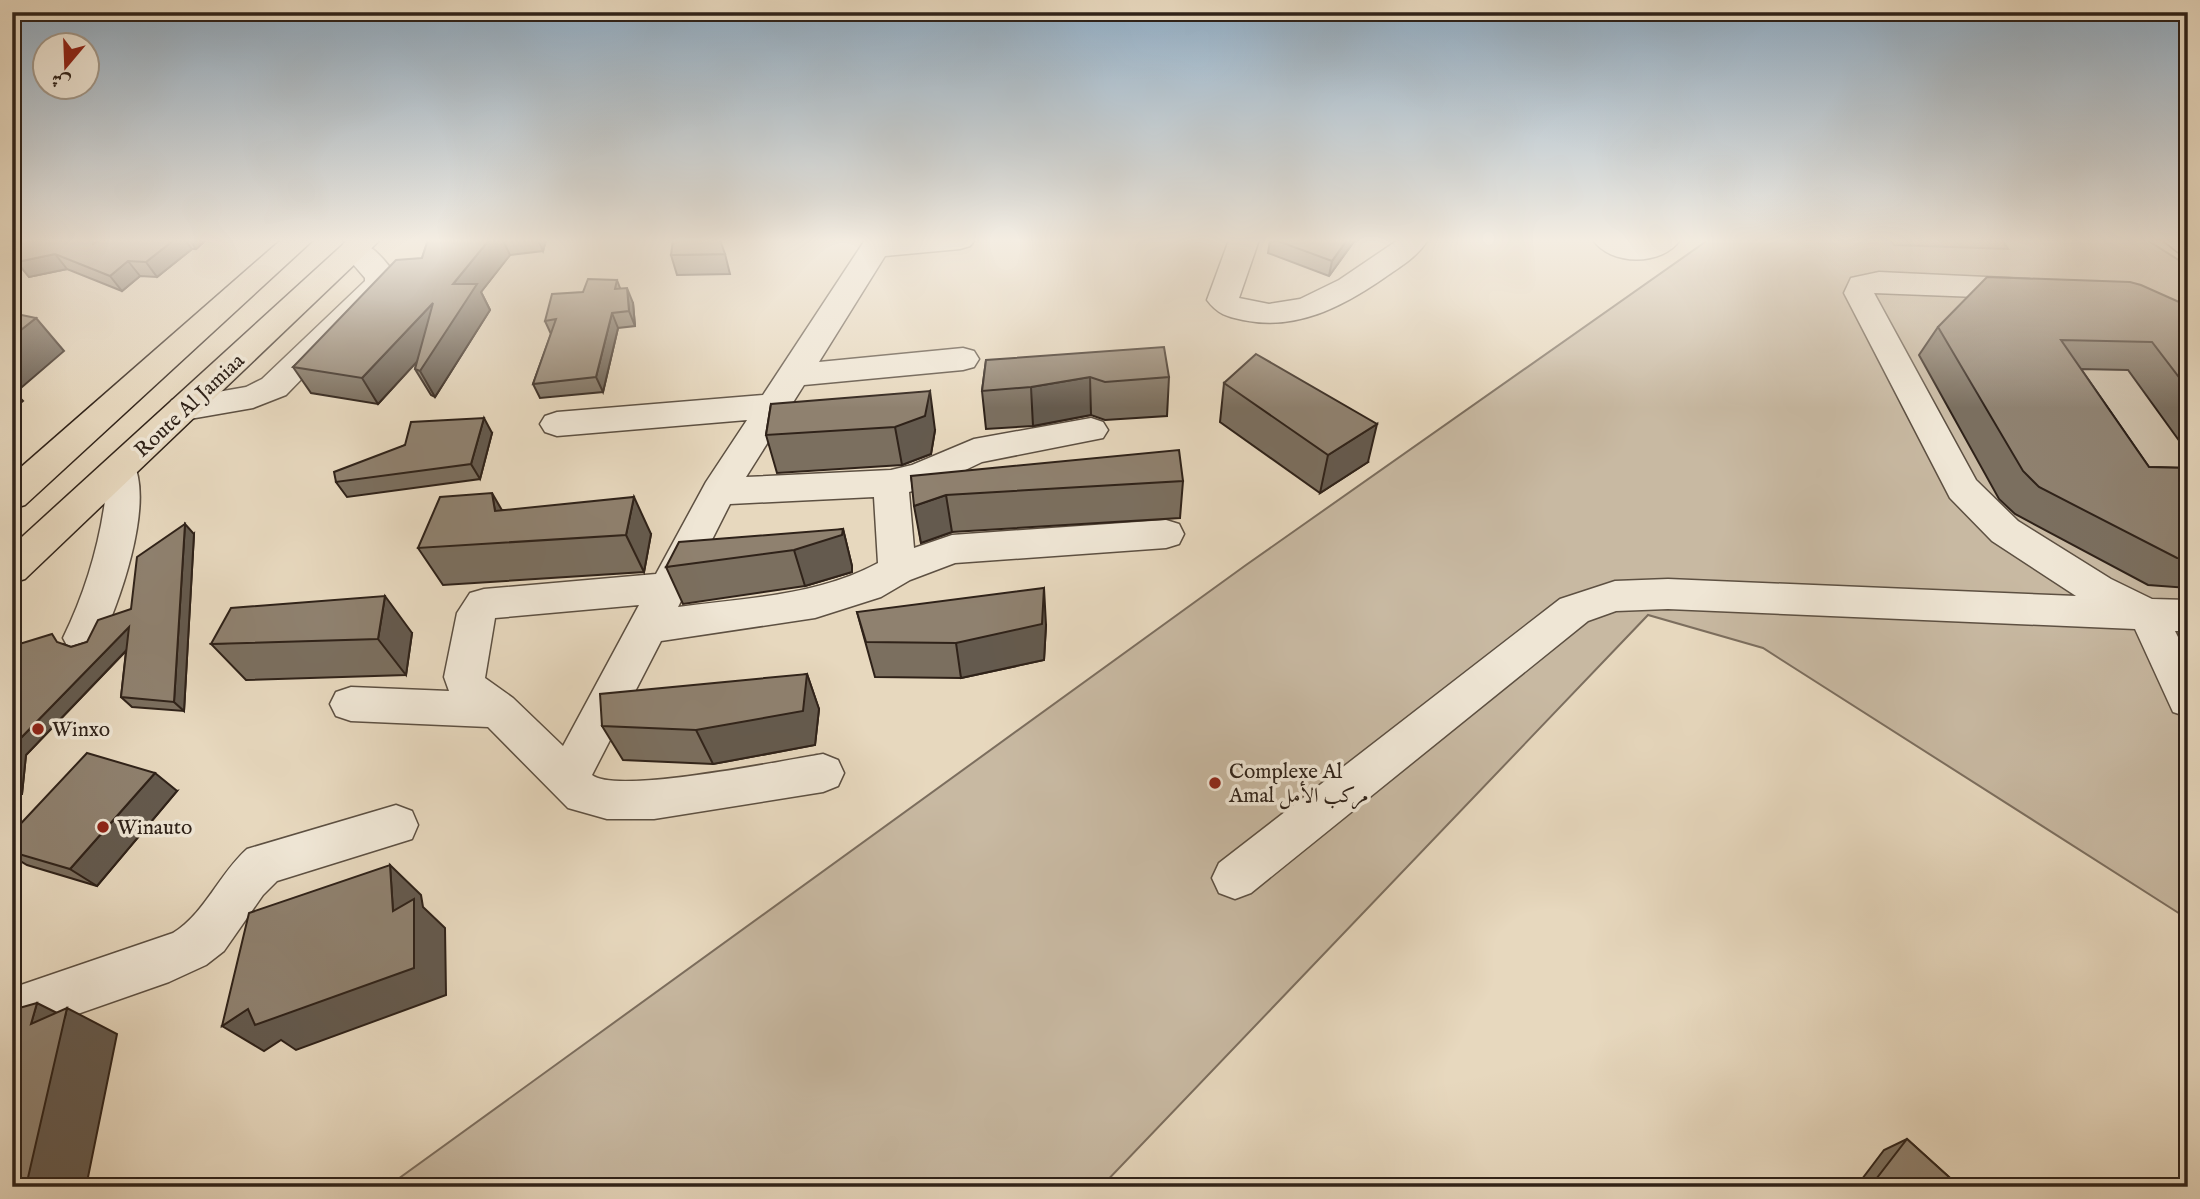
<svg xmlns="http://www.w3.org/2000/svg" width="2200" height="1199" viewBox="0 0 2200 1199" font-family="'IM FELL English',Amiri,serif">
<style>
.green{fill:#c8b9a2;stroke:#7c6e5e;stroke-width:2}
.water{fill:#a89a86;stroke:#786a5a;stroke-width:2}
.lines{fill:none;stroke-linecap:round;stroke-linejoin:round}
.minor-casing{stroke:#5d5042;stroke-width:3}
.major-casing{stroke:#2f2219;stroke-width:3}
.minor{fill:#efe6d5;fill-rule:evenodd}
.major{fill:#e7d8be;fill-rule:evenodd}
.wall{fill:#7b6f5f;stroke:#2f2219;stroke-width:2}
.shaded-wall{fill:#645a4e;stroke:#2f2219;stroke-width:2}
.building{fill:#8f816f;stroke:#2f2219;stroke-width:2}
.poi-dot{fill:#8f2418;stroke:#efe6d5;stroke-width:2.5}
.labels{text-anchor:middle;stroke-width:7;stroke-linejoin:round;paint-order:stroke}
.street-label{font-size:21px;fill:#2f2219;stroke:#efe6d5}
.poi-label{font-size:21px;fill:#2f2219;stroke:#efe6d5;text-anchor:start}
</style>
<rect width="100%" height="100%" fill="#e7d8be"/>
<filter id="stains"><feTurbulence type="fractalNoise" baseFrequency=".00286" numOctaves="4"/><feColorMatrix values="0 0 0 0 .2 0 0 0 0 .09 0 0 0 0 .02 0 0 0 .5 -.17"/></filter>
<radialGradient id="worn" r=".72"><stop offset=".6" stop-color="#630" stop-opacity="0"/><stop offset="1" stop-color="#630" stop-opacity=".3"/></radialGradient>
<!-- green -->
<polygon class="green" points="1708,240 2147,240 2188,266 2188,919 1763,648 1648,615 1101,1187 387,1187 1246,565"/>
<!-- water -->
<polygon class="water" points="1891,240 2002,240 2008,249 1894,245"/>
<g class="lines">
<defs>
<g id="minor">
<path d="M 355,240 C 372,244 387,262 396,276 L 394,284 L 286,395 L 253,408 L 184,420 L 172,416 L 167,408 L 172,400 L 246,387 L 262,379 L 365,281 L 365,278 L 340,249 L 344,243 Z"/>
<path d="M 865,240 L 975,240 L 970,246 L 960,249 L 885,256 L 819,362 L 963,348 L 974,351 L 979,359 L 974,367 L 963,370 L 804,385 L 746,477 L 891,470 L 912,465 L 974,439 L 1091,418 L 1103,422 L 1108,430 L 1103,438 L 982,462 L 934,485 L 909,492 L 914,548 L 952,535 L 1166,520 L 1179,524 L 1184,534 L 1179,544 L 1166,548 L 955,563 L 910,580 L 881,597 L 815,618 L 661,641 L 592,775 C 616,795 785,760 823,754 L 838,760 L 844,773 L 838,786 L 823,792 L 654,819 L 607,819 L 568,808 L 488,727 L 351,721 L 336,716 L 330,704 L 336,692 L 351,687 L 449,691 L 444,677 L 457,613 L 470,593 L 484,589 L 656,574 L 706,482 L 747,420 L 557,436 L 545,432 L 540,424 L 545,416 L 557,412 L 763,395 ZM 874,497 L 878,563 C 817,596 745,598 678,607 L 730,504 ZM 639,605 L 563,746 L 513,698 L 485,678 L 495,618 Z"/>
<path d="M 1229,240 L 1259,240 L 1239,298 L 1269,304 L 1300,299 L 1339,280 L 1398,240 L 1428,240 C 1416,258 1401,266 1384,278 C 1342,307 1296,331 1243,320 C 1228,317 1217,314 1207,300 Z"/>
<path d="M 1593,240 L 1680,240 C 1662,266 1611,266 1593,240 Z"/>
<polygon points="2163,240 2188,240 2188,255 2178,252"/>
<polygon points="1879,272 2029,279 2040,282 2044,289 2040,296 2029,299 1874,293 1976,480 2018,521 2111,579 2152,599 2188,600 2188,631 2175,631 2188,657 2188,717 2173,712 2135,629 1668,609 1616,611 1588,621 1251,893 1235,899 1219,893 1212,878 1219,863 1560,599 1615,581 1668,579 2076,596 1992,541 1950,498 1844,293 1851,278"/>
<path d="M 120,456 L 132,460 C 156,502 118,609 97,649 L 83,654 L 69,649 L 63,638 C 83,597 97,553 104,508 C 107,491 99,476 108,460 Z"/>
<path d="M 396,805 L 412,811 L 418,825 L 412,839 L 277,881 L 263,895 L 224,951 L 206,965 L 169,982 L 12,1037 L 12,988 L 173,933 C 205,913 219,874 247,849 Z"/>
</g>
<g id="major">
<polygon points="281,240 313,240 25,505 12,509 12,475"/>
<polygon points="348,240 380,240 25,579 12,583 12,546"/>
</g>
</defs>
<!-- minor casing -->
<use href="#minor" class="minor-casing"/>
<!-- major casing -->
<use href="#major" class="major-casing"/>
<!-- minor -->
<use href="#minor" class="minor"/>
<!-- major -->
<use href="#major" class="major"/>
</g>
<!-- wall -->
<g class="wall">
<polygon points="18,240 206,240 196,249 192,249 157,277 140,276 122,291 67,269 29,277 17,262"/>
<polygon points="428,240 546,240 543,251 510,255 481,292 490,310 435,397 431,395 415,369 417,361 378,404 311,393 293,367 422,258"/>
<polygon points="1270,240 1355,240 1329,276 1268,253"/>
<polygon points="725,254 730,274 677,275 671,255"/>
<polygon points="617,280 620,288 633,303 635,326 618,328 603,392 540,398 533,384 551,334 545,321 583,292"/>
<polygon points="2188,306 2188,453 2128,370 2081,369 2149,467 2188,468 2188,588 2148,585 2015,514 1999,499 1919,355 1938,327"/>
<polygon points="986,360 1169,377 1167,416 1105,420 1091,415 1033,426 986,429 982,391"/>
<polygon points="1224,383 1368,462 1320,493 1220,422"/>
<polygon points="771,404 935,430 931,454 902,465 777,473 766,435"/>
<polygon points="492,433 480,479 347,497 336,482 405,445"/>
<polygon points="911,476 1183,481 1180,518 952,532 921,543"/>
<polygon points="502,510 651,534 644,572 443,585 418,548"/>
<polygon points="843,529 852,566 852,572 805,586 683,604 666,567"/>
<polygon points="194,534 184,711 132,707 121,697 126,651 26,755 22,794 12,797 12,681 63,644 71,647 87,642 131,609"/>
<polygon points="857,612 1046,625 1044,660 961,678 875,677"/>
<polygon points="412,633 406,675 246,680 211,644"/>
<polygon points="807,674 819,709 815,745 713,764 623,760 602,726"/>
<polygon points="177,791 97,886 27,865 12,856 12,833"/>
<polygon points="1907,1139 1960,1187 1856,1187 1884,1150"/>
</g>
<!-- shaded-wall -->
<g class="shaded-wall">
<polygon points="174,240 185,240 192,249 157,277 146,262"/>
<polygon points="190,240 206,240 196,249"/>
<polygon points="489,240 503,240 510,255 481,292 490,310 435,397 420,371 453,284"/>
<polygon points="538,240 546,240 543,251"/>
<polygon points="1347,240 1355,240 1329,276 1332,261"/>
<polygon points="55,254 67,269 29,277 17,262"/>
<polygon points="128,261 140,276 122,291 110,276"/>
<polygon points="627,288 633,303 635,326 629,311"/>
<polygon points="433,303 447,329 378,404 362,378"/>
<polygon points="612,313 618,328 603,392 596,377"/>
<polygon points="36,318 64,351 15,393 23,401 12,410 12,337"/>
<polygon points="1090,377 1091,415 1033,426 1031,387"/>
<polygon points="930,391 935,430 931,454 902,465 895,427"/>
<polygon points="484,418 492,433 480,479 471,464"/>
<polygon points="1377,424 1368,462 1320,493 1328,455"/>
<polygon points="492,493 514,531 495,511"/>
<polygon points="946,495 952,532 921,543 914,506"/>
<polygon points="634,497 651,534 644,572 626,535"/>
<polygon points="185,524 194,534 184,711 174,702"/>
<polygon points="843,529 852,566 852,572 805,586 794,550"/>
<polygon points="1044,588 1046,625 1044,660 961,678 956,643"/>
<polygon points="385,596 412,633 406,675 378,639"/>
<polygon points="129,627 139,637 26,755 22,794 12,797 13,746"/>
<polygon points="807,674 819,709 815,745 713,764 696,730"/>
<polygon points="155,773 177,791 97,886 70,869"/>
<polygon points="390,865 421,895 423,907 445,928 446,995 296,1050 281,1040 264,1051 222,1026 393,911"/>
<polygon points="37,1003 65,1017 67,1008 117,1034 86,1187 17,1187 31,1024"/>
</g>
<!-- building -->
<g class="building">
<polygon points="18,240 92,240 93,244 99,240 174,240 146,262 128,261 110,276 55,254 17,262"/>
<polygon points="428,240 489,240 453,284 477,284 420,371 415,369 433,303 362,378 293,367 396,260 422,258"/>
<polygon points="673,240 720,240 725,254 671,255"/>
<polygon points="1275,240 1347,240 1332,261"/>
<polygon points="1987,277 2130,282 2141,285 2188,306 2188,389 2152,342 2061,340 2149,467 2188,468 2188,559 2177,558 2039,487 2023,471 1938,327"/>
<polygon points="588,279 617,280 615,289 627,288 629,311 612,313 596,377 533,384 556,319 545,321 552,294 583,292"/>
<polygon points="12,313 36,318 12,337"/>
<polygon points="1164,347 1169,377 1105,382 1090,377 1031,387 982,391 986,360"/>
<polygon points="1256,354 1377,424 1328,455 1224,383"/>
<polygon points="930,391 925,416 895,427 766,435 771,404"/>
<polygon points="484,418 471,464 336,482 334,472 405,445 411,422"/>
<polygon points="1179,450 1183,481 946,495 914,506 911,476"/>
<polygon points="492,493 495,511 634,497 626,535 418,548 440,497"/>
<polygon points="185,524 174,702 121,697 129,627 13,746 12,756 12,681 16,645 52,634 57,642 71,647 87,642 98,620 131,609 137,557"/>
<polygon points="843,529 842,535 794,550 666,567 679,542"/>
<polygon points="1044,588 1042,624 956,643 866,642 857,612"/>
<polygon points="385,596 378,639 211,644 231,608"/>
<polygon points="807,674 803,711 696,730 602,726 600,694"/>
<polygon points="87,753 155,773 70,869 12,852 12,833"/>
<polygon points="390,865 393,911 414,899 414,968 255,1025 248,1009 222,1026 249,913"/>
<polygon points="37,1003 31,1024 67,1008 27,1182 17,1187 12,1187 12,1010"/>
<polygon points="1907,1139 1960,1187 1870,1187"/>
</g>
<!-- sky -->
<linearGradient id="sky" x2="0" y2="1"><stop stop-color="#8eaac1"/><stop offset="0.59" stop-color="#f4ede2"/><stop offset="1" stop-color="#f4ede2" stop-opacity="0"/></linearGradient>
<rect width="2200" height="408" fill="url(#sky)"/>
<!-- markers -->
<g class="poi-dot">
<circle cx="38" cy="729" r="7"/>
<circle cx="1215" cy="783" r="7"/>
<circle cx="103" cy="827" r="7"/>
</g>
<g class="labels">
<!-- street labels -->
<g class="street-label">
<text transform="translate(189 405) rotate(-43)" y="7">Route Al Jamiaa</text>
</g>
<!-- poi labels -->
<g class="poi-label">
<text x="52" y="736">Winxo</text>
<text x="1229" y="778">Complexe Al<tspan x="1229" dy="24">Amal مركب الأمل</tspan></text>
<text x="117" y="834">Winauto</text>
</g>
</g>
<!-- margin -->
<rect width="2200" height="1199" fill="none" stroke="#e7d8be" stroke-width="42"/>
<rect x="14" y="14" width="2172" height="1171" fill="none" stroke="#2f2219" stroke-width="3.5"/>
<rect x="21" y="21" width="2158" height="1157" fill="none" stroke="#2f2219" stroke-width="2"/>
<!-- north arrow -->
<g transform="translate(66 66) rotate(199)"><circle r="33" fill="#efe6d5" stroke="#a2988a" stroke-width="2"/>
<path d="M0-5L12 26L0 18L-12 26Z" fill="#8f2418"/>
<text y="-10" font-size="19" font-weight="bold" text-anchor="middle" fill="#2f2219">ش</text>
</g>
<rect width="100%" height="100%" filter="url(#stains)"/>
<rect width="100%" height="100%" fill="url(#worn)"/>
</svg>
